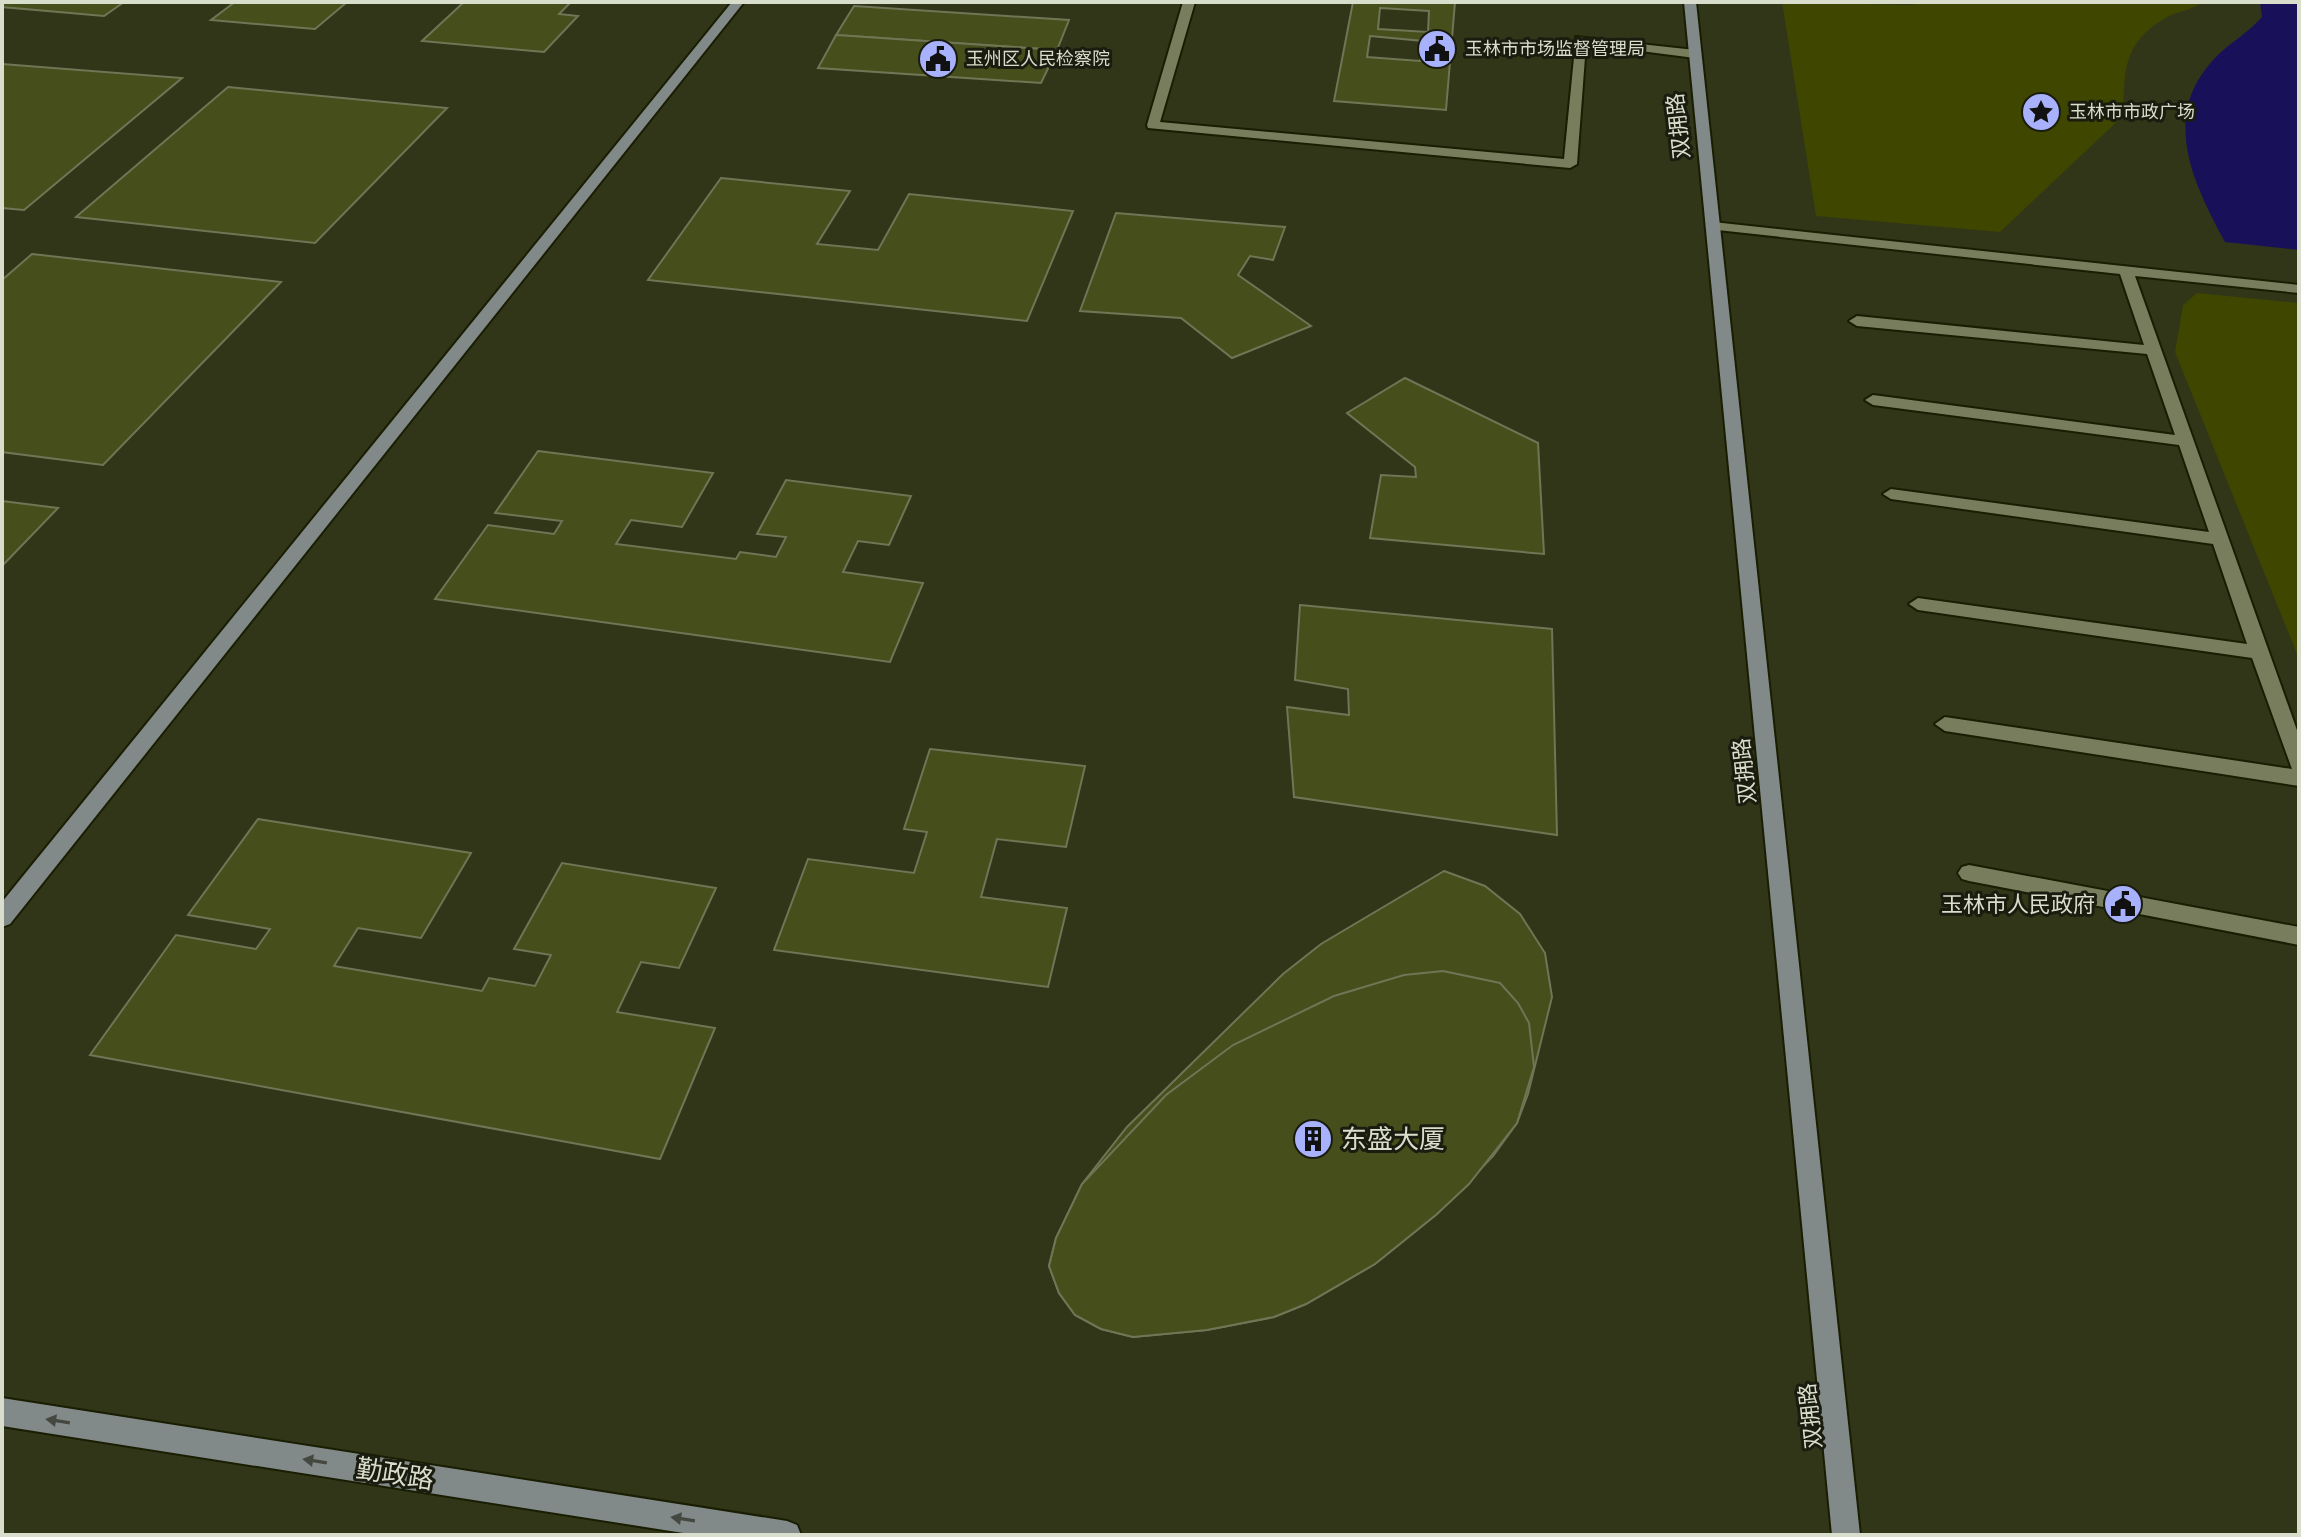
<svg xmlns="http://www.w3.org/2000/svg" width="2301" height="1537" viewBox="0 0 2301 1537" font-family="'Nunito Sans','Noto Sans SC',sans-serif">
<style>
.green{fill:#3e4600}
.water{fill:#181058}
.building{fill:#464e1c;stroke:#6f7555;stroke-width:2;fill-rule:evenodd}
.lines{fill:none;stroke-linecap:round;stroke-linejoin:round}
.lane-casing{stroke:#191d02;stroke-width:4}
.street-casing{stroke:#191d02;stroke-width:4}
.secondary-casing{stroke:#191d02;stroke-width:4}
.lane{fill:#777d5d;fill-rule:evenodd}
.street{fill:#777d5d;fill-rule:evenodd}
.secondary{fill:#828989;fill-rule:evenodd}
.oneway{fill:#444840}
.labels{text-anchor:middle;stroke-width:6;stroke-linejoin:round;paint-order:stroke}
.far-poi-label{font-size:18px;fill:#d9ddcb;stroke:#1a1c0f;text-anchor:start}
.street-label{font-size:22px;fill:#d9ddcb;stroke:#1a1c0f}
.poi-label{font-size:22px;fill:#d9ddcb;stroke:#1a1c0f;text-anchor:end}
.near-poi-label{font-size:26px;fill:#d9ddcb;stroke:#1a1c0f;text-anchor:start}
.near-street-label{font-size:26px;fill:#d9ddcb;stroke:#1a1c0f}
</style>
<rect width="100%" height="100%" fill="#313619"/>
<!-- green -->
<g class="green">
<path d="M 1782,2 L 1911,5 L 1923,2 L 2202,2 C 2191,11 2178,11 2167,17 C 2122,43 2125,70 2123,116 L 2000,232 L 1816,216 Z"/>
<polygon points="2197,293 2299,303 2299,659 2175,352 2183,305"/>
</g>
<!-- water -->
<path class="water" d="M 2260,2 L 2299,2 L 2299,250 L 2225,242 C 2191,179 2159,112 2219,54 C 2233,41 2249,32 2262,17 Z"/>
<!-- building -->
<g class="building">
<polygon points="2,2 124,2 104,16 2,7"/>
<polygon points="235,2 347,2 315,29 211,20"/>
<polygon points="464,2 571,2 559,14 578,16 544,52 422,41"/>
<path d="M 1353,2 L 1455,2 L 1446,110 L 1334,101 ZM 1380,8 L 1429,11 L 1428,32 L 1378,29 ZM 1370,36 L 1423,41 L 1420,61 L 1367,57 Z"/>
<polygon points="854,6 1069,20 1057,50 836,35"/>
<polygon points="836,35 1057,50 1041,83 818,68"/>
<polygon points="2,64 182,78 24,210 2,208"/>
<polygon points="228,87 447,108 315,243 76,217"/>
<polygon points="721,178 850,191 817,244 878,250 909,194 1073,211 1027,321 648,280"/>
<polygon points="1116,213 1285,227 1273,260 1250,256 1238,275 1311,326 1232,358 1181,318 1080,311"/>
<polygon points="32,254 281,282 103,465 2,452 2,280"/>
<polygon points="1405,378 1538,443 1544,554 1370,538 1381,475 1416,477 1415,467 1347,413"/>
<polygon points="538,451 713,473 682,527 631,520 616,544 736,559 740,552 776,557 786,537 757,534 786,480 911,496 889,545 858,541 843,572 923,583 890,662 435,599 488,525 554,534 562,521 495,513"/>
<polygon points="2,501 58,508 2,566"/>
<polygon points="1300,605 1552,629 1557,835 1294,797 1287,707 1349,715 1348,689 1295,680"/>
<polygon points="930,749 1085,766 1066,847 997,839 981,897 1067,908 1048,987 774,950 808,859 914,873 927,832 904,829"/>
<polygon points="258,819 471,853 421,938 358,928 334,966 482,991 489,978 535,986 551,955 514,949 562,863 716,888 679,968 641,962 617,1012 715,1028 660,1159 90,1055 176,935 256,949 270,929 188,915"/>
<polygon points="1444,871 1485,886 1520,914 1545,953 1552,997 1528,1094 1517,1123 1493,1156 1437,1214 1375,1264 1306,1304 1274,1317 1207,1330 1133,1337 1101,1329 1075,1315 1059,1293 1049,1266 1056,1238 1082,1184 1127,1127 1283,974 1321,944"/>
<polygon points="1443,971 1500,983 1518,1003 1529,1023 1534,1067 1517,1123 1469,1184 1437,1214 1375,1264 1306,1304 1274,1317 1207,1330 1133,1337 1101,1329 1075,1315 1059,1293 1049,1266 1056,1238 1082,1184 1166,1095 1233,1045 1334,996 1404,975"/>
</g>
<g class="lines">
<defs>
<g id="lane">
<polygon points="1713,222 2299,285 2299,293 2135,276 2299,736 2299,786 1945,731 1935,724 1945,717 2292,769 2252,658 1918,610 1909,604 1918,598 2247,644 2213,544 1891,499 1883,494 1891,489 2209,532 2179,445 1873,405 1865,400 1873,395 2175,435 2147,354 1857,326 1849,321 1857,316 2144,345 2120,274 1708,229 1706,226"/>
<polygon points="1969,865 2299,927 2299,945 1969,881 1962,879 1958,873 1962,867"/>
</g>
<polygon id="street" points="1183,2 1195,2 1160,122 1564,159 1576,37 1695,50 1701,54 1695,58 1586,44 1577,164 1570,168 1148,128 1147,125"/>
<g id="secondary">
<polygon points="732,2 744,2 10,924 2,927 2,902"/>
<polygon points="1684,2 1696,2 1860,1535 1832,1535"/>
<polygon points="2,1398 787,1521 797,1525 801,1535 696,1535 2,1426"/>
</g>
</defs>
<!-- lane casing -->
<use href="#lane" class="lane-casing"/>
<!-- street casing -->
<use href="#street" class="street-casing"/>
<!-- secondary casing -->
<use href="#secondary" class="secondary-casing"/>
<!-- lane -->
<use href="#lane" class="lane"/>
<!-- street -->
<use href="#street" class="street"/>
<!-- secondary -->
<use href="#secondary" class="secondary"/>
</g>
<!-- one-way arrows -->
<defs><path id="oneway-solid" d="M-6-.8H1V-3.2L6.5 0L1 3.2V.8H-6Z" transform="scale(2)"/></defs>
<g class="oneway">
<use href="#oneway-solid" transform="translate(58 1421) rotate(-171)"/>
<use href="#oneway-solid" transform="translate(315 1461) rotate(-171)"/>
<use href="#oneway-solid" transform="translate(683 1519) rotate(-171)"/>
</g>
<!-- icons -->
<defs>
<symbol id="civic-disc" viewBox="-11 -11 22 22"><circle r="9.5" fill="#a7b1fc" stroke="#1a1c0f"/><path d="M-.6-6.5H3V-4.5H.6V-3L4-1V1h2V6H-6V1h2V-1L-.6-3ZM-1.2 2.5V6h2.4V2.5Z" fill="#111"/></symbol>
<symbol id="sight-disc" viewBox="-11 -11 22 22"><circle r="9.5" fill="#a7b1fc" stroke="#1a1c0f"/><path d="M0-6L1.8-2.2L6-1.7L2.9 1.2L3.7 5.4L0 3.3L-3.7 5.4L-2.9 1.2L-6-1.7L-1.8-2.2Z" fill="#111"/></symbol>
<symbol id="building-disc" viewBox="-11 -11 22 22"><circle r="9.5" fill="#a7b1fc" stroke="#1a1c0f"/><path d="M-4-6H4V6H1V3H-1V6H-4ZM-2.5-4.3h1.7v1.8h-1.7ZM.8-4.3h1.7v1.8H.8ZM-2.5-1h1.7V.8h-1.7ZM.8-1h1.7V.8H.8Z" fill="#111"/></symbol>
</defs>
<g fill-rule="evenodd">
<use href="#civic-disc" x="1415" y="27" width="44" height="44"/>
<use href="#civic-disc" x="916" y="37" width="44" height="44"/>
<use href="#sight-disc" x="2019" y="90" width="44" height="44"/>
<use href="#civic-disc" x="2101" y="882" width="44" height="44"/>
<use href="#building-disc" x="1291" y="1117" width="44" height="44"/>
</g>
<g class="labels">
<!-- far-poi labels -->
<g class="far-poi-label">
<text x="1465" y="55">玉林市市场监督管理局</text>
<text x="966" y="65">玉州区人民检察院</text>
<text x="2069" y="118">玉林市市政广场</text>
</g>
<!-- street labels -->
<g class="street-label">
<text transform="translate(1678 126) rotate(-96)" y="8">双拥路</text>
<text transform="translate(1744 771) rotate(-96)" y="8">双拥路</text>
<text transform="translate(1810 1416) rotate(-96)" y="8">双拥路</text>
</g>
<!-- poi labels -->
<g class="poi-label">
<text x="2095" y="912">玉林市人民政府</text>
</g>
<!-- near-poi labels -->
<g class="near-poi-label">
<text x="1341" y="1148">东盛大厦</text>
</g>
<!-- near-street labels -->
<g class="near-street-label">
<text transform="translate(395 1474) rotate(9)" y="9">勤政路</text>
</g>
</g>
<!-- border -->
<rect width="2301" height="1537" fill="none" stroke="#d9ddcb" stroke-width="8"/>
</svg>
